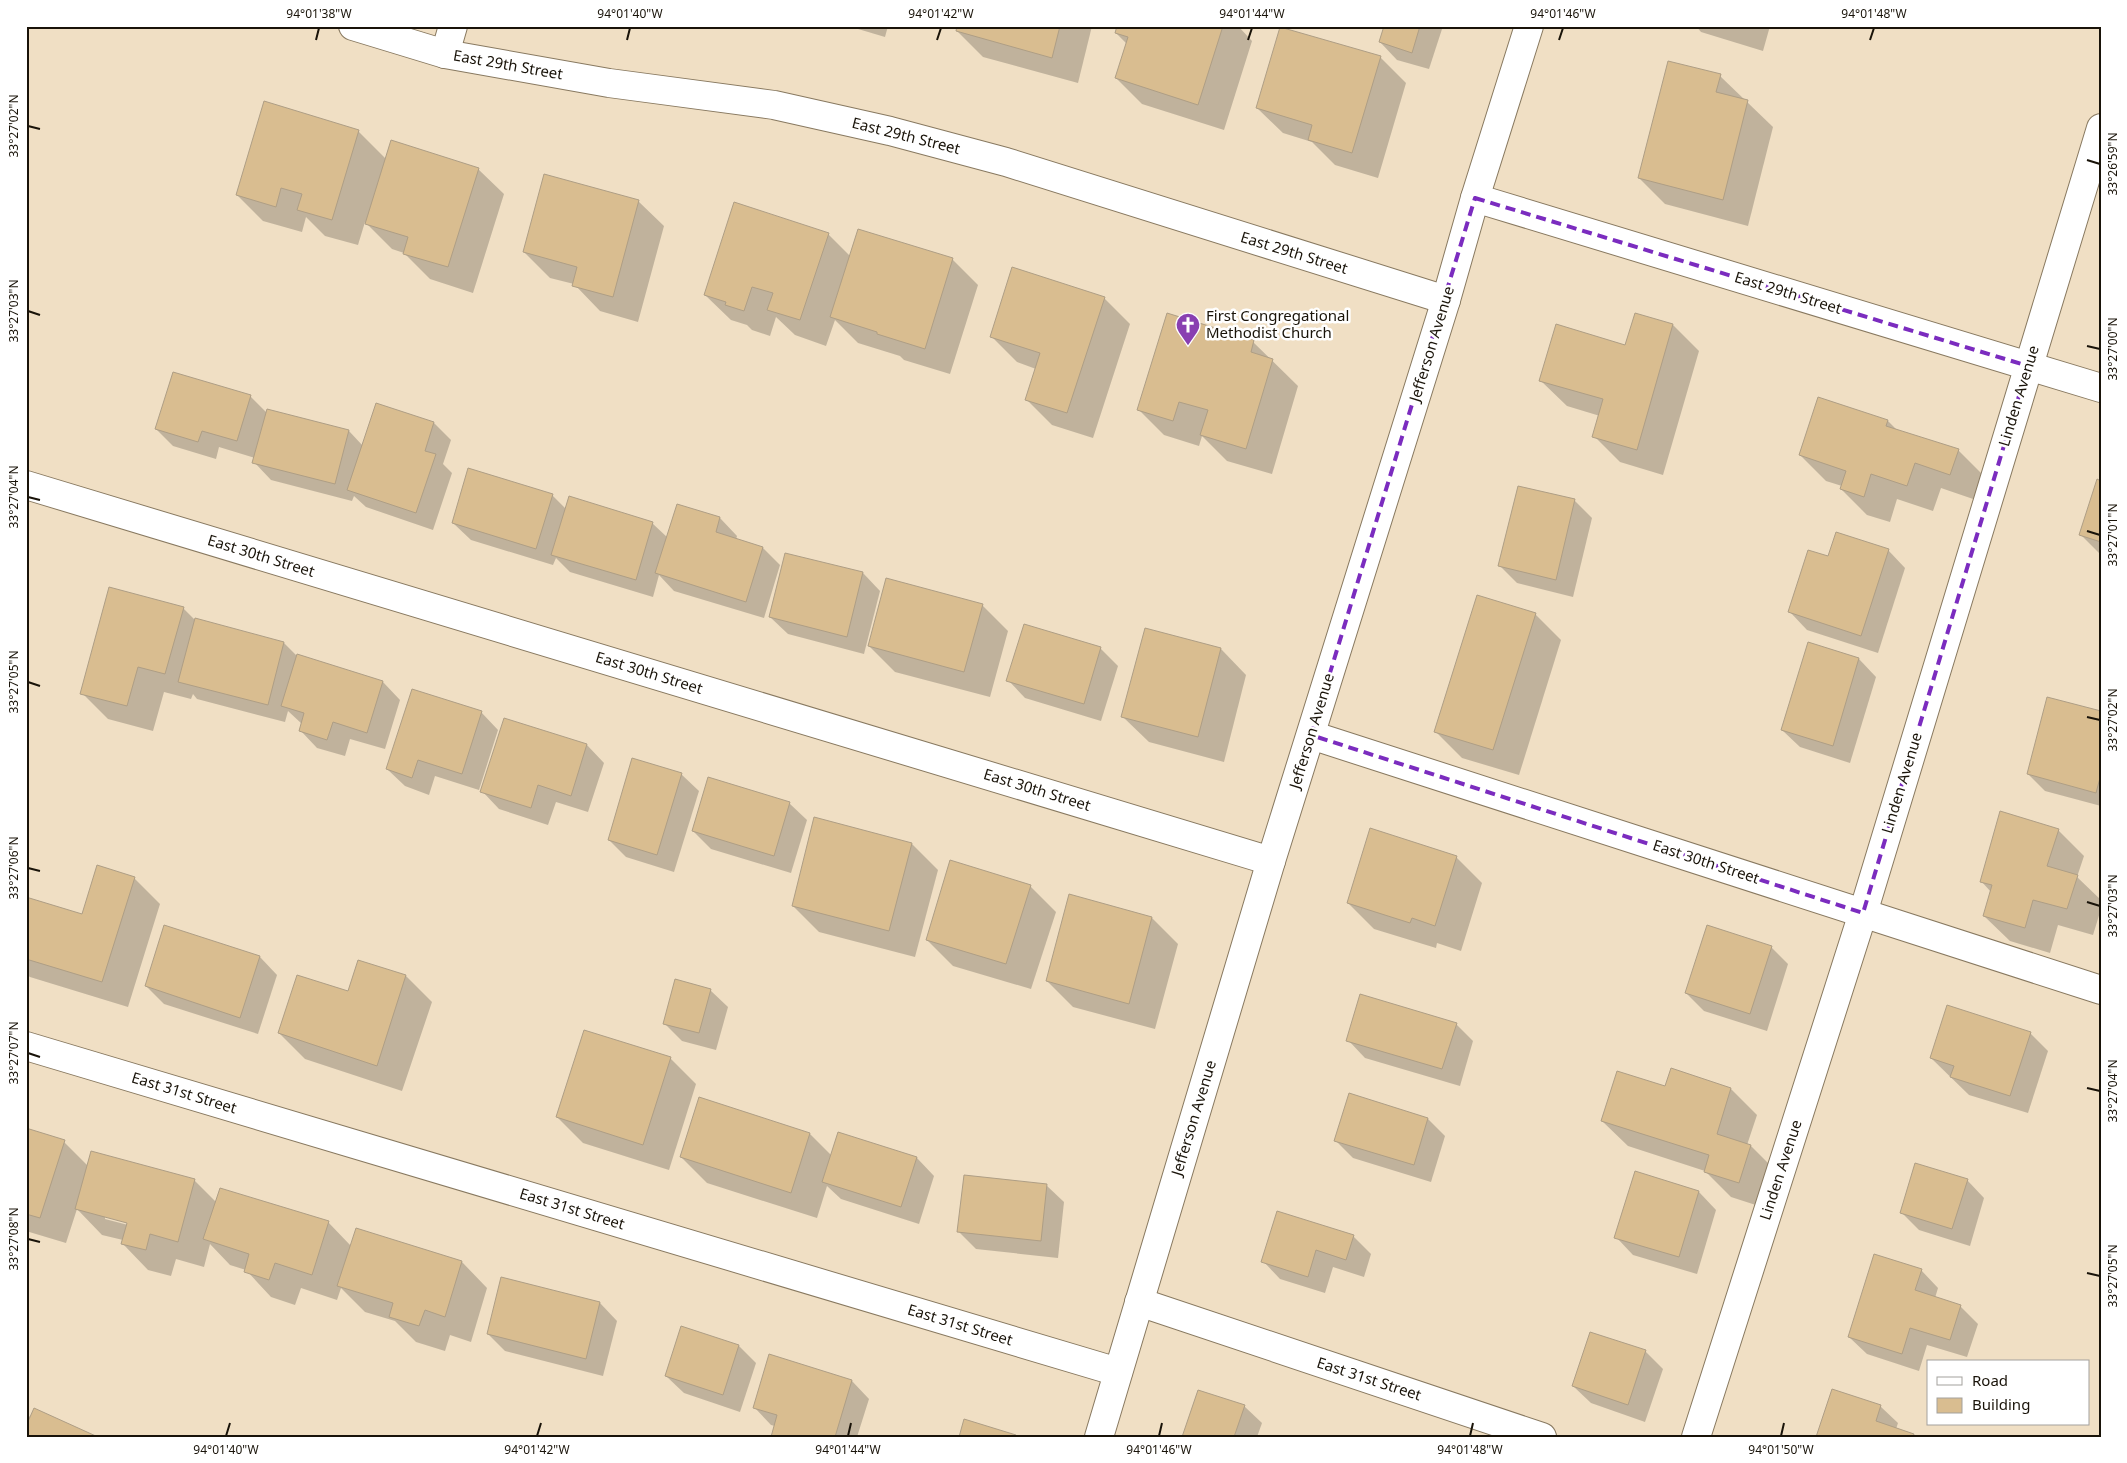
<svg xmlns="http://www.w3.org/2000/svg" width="2127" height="1463" viewBox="0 0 2127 1463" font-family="'Noto Sans',sans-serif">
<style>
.shadow{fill:#0003;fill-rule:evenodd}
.building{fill:#d9bd90;stroke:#ae9e85}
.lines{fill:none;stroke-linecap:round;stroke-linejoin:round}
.minor-casing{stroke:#887960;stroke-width:30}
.major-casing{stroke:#887960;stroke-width:30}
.minor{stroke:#fff;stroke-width:28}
.major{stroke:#fff;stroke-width:28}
.marked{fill:none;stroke:#7b2cbf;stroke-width:4;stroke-dasharray:10 6;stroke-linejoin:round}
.ticks{fill:none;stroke:#191309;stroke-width:2}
.labels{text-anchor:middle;stroke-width:5;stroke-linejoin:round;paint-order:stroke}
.street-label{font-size:15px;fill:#191309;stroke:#fff}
.poi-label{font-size:15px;fill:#191309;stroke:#fff;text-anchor:start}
.neatline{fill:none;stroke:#191309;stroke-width:2}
.ticks-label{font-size:12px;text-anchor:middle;fill:#191309}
</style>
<rect width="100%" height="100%" fill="#f0dfc4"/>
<!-- shadow -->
<g class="shadow">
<polygon points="848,26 888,26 885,37"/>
<polygon points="958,26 1092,26 1078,83 983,57 957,31"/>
<polygon points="1118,26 1238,26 1252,41 1224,130 1142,104 1116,78 1127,44 1116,33"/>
<polygon points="1385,26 1443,26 1429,69 1397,60 1380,42"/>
<polygon points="1696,26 1770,26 1763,51 1701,32"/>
<polygon points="1281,28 1381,58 1406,83 1378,178 1335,165 1312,142 1283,133 1257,108"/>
<polygon points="1720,76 1773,127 1748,226 1665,204 1639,178"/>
<polygon points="358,131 386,159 478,169 504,194 473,293 430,279 404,253 392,249 365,222 358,245 325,236 306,217 302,232 263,221 237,195"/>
<polygon points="638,201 664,226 638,322 600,311 574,284 550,278 524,252"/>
<polygon points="828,234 850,256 952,259 978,285 950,374 904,360 900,356 858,343 835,320 826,346 795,335 776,317 770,336 752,330 747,325 731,320 705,295"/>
<polygon points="1104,298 1130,324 1093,438 1052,425 1026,399 1036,369 1017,362 991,336"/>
<polygon points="1673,325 1699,351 1663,475 1620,462 1594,436 1600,416 1567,406 1541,381 1626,346"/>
<polygon points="1253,342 1298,386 1272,474 1227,461 1202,436 1199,446 1164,435 1138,409"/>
<polygon points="174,373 251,397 267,413 268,410 349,431 363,446 434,423 451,440 443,464 452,473 433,530 366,507 354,496 352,501 271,480 254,462 255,458 219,447 216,459 173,446 156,429"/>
<polygon points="1888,421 1898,431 1958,450 1984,476 1976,500 1941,488 1933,511 1897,499 1890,522 1867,515 1841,489 1842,486 1826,481 1800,455"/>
<polygon points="2101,482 2101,555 2081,535"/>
<polygon points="552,495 566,509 652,523 668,538 720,518 737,536 736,540 763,548 780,565 764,618 674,591 659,575 653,597 570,572 556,558 553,565 471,540 453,523"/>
<polygon points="1574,500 1592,518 1573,597 1517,583 1500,566"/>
<polygon points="1888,550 1905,568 1878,653 1807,630 1790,612"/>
<polygon points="786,554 863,573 880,591 864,654 788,634 770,617"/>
<polygon points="982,605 1008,631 990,697 895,672 869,646"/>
<polygon points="183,608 196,621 284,643 298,657 383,682 400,700 385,749 350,739 345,756 317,748 300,730 302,724 288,711 285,722 197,699 193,694 191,699 164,692 153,731 108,719 82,693"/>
<polygon points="1535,614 1561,640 1519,775 1462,758 1436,732"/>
<polygon points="1809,644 1859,659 1876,677 1850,763 1800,747 1782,730"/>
<polygon points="1100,648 1118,666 1101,721 1025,698 1008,680"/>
<polygon points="1221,649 1246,675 1224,762 1149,742 1123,717"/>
<polygon points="481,712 498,730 479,790 435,776 429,795 405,786 387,769"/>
<polygon points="2101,712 2101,806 2045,791 2028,774"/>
<polygon points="504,720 587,745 604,763 588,812 556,802 548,825 499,809 482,791"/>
<polygon points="681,774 699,791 674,872 626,857 609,840"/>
<polygon points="789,803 807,820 791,873 711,849 693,831"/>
<polygon points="2058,830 2084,856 2077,877 2101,900 2101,909 2093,935 2058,925 2050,953 2010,941 1984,916 1991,892 1981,881"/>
<polygon points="912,844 938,870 915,957 819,932 793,906"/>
<polygon points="1456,857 1482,883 1461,951 1437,943 1436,948 1374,929 1348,903"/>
<polygon points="134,878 160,904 128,1007 30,977 26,974 26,898 83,916"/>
<polygon points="1030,886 1056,912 1031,989 953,966 927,940"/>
<polygon points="1070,896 1152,918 1178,944 1155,1029 1073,1007 1047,981"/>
<polygon points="1771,947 1788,964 1767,1031 1704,1011 1686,993"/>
<polygon points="260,957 277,975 258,1034 164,1004 146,986"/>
<polygon points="359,962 406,976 432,1002 402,1091 305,1059 279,1033 349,993"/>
<polygon points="710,990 728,1007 716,1050 682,1041 664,1023"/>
<polygon points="1456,1024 1473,1041 1460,1086 1365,1058 1348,1040"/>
<polygon points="2030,1033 2048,1051 2028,1113 1969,1095 1931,1058"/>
<polygon points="670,1058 696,1084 669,1170 583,1143 557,1117"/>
<polygon points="1666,1088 1731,1089 1757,1115 1747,1145 1751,1146 1777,1172 1765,1208 1731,1197 1705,1171 1628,1146 1602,1121"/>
<polygon points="1428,1119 1445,1136 1431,1182 1353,1158 1335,1140"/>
<path d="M 26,1130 L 64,1142 L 88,1166 L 194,1180 L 216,1202 L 328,1222 L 351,1246 L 462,1262 L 487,1288 L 471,1342 L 450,1335 L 445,1351 L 416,1342 L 395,1321 L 365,1312 L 341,1288 L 337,1300 L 301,1288 L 295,1305 L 271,1297 L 246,1270 L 230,1265 L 210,1244 L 204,1267 L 176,1259 L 171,1276 L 148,1270 L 123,1244 L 123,1240 L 102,1235 L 77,1209 L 66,1243 L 26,1231 ZM 105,1216 L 133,1223 L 132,1226 L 105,1219 Z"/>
<polygon points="839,1133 917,1158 934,1176 919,1224 841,1199 827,1186 817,1218 707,1183 681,1157 810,1134 832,1156"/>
<polygon points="1635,1173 1699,1192 1716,1210 1697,1274 1633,1255 1616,1237"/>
<polygon points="1967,1180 1984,1198 1970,1246 1919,1230 1901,1212"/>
<polygon points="1046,1185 1064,1202 1058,1258 976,1249 959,1232"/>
<polygon points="1353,1236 1371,1254 1364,1277 1333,1267 1325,1293 1280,1279 1263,1261"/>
<polygon points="1921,1270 1938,1288 1935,1298 1960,1306 1978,1324 1967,1357 1927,1345 1919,1371 1867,1354 1849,1337"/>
<polygon points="502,1278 600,1303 617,1321 603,1376 505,1351 488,1334"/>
<polygon points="739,1346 756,1363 740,1412 684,1393 666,1376"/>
<polygon points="1645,1351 1663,1369 1645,1422 1591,1403 1573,1386"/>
<polygon points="852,1381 869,1399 857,1437 772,1437 775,1426 771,1425 754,1407"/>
<polygon points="1244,1406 1262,1423 1257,1437 1184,1437"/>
<polygon points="1880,1406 1898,1423 1896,1429 1915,1437 1818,1437"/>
<polygon points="26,1413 31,1418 26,1437"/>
</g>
<!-- building -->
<g class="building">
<polygon points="957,26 1060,26 1052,58 956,31"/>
<polygon points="1117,26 1223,26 1198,105 1115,78 1128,37 1115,33"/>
<polygon points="1384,26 1420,26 1412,53 1379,42"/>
<polygon points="1280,27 1381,56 1352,153 1308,140 1312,125 1256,108"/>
<polygon points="1668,61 1721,74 1716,92 1748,100 1723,200 1638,178"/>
<polygon points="264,101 359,130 332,220 297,210 302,194 281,188 276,207 236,195"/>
<polygon points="391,140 479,168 448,267 403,254 408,237 365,224"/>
<polygon points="544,174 639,200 613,297 572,286 577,267 523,252"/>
<polygon points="734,202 829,233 800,320 767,310 773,293 752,287 744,311 725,305 726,302 704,295"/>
<polygon points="858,229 953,258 925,349 877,334 877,332 830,317"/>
<polygon points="1012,267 1105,297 1067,413 1025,400 1040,353 990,337"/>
<polygon points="1167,313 1254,340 1251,352 1273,359 1246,449 1200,435 1208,410 1179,402 1173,421 1137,410"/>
<polygon points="1635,313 1673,324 1637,450 1592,437 1603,399 1539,381 1556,324 1625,345"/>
<polygon points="173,372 251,395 237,441 202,431 198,442 155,429"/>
<polygon points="1818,397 1888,420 1886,426 1959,449 1950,475 1915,463 1907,486 1871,474 1864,497 1840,489 1846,471 1799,455"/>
<polygon points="376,403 434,422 425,451 436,454 416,513 347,490"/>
<polygon points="267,409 349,430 335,484 252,463"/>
<polygon points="468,468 553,494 536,549 452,523"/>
<polygon points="2097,479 2101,481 2101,542 2079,535"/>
<polygon points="1518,486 1575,499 1556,580 1498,566"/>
<polygon points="569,496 653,522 636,580 551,555"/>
<polygon points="677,504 720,517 716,532 763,547 746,602 655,573"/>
<polygon points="1836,532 1889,549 1861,636 1788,612 1808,550 1828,556"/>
<polygon points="785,553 863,572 847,637 769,617"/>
<polygon points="886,578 983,604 964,672 868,646"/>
<polygon points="109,587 184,607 165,674 138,667 127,706 80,694"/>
<polygon points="1477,595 1536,613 1493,750 1434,732"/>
<polygon points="195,618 284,642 268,705 178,682"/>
<polygon points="1024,624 1101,647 1084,704 1006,681"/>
<polygon points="1145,628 1221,648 1198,737 1121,717"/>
<polygon points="1808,642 1859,658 1833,746 1781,730"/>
<polygon points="297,654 383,681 367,733 333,722 327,740 299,731 304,713 281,706"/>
<polygon points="412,689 482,711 462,774 418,760 412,778 386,769"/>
<polygon points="2047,697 2101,711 2101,774 2096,793 2027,774"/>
<polygon points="504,718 587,744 571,796 538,785 531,808 480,792"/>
<polygon points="632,758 682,773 657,855 608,840"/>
<polygon points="708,777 790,802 774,856 692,831"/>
<polygon points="2000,811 2059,829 2047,866 2078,875 2067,909 2033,900 2025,928 1983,916 1992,885 1980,882"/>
<polygon points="814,817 912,843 889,931 792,906"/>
<polygon points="1370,828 1457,856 1435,926 1412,918 1410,923 1347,903"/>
<polygon points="950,860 1031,885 1006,964 926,940"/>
<polygon points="97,865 135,877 102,982 26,959 26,897 82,914"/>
<polygon points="1069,894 1152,917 1129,1004 1046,981"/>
<polygon points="164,925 260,956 240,1018 145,986"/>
<polygon points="1707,925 1772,946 1750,1014 1685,993"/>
<polygon points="358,960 406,975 377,1066 278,1033 297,975 348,991"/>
<polygon points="675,979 711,989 699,1033 663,1024"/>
<polygon points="1360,994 1457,1023 1442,1069 1346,1041"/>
<polygon points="1947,1005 2031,1032 2010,1096 1950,1077 1954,1066 1930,1058"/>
<polygon points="584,1030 671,1057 643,1145 556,1117"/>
<polygon points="1671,1068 1731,1088 1717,1134 1751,1145 1739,1183 1704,1172 1709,1155 1601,1121 1617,1071 1665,1086"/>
<polygon points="1349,1093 1428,1118 1414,1165 1334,1141"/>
<polygon points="699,1097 810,1133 791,1193 680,1157"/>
<polygon points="26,1128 65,1140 40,1218 26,1214"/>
<polygon points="838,1132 917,1157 901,1207 822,1182"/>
<polygon points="91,1151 195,1179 178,1242 150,1234 146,1250 121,1244 127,1223 75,1209"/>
<polygon points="1915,1163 1968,1179 1952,1229 1900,1213"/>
<polygon points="1635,1171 1699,1191 1679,1257 1614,1238"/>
<polygon points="964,1175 1047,1184 1041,1241 957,1232"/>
<polygon points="220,1188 329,1221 312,1275 275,1263 269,1280 244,1272 249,1254 203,1239"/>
<polygon points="1277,1211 1354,1235 1346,1260 1316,1250 1308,1277 1261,1262"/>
<polygon points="356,1228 462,1261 445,1317 425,1310 419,1326 389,1317 393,1303 337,1286"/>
<polygon points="1874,1254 1922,1269 1915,1290 1961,1305 1950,1340 1910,1328 1902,1354 1848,1337"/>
<polygon points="501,1277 600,1302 586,1359 487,1334"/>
<polygon points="681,1326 739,1345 723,1395 665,1376"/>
<polygon points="1590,1332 1646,1350 1628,1405 1572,1386"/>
<polygon points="769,1354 852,1380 835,1437 771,1437 777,1415 753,1408"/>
<polygon points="1832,1389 1881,1405 1876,1421 1914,1434 1913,1437 1816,1437"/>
<polygon points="1198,1390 1245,1405 1234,1437 1182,1437"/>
<polygon points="34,1408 98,1437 26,1437 26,1426"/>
<polygon points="964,1419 1016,1435 1016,1437 959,1437"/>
</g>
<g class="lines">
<defs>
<g id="minor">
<polyline points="353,26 445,54 609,83 774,105 890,131 1006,162 1446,300"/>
<polyline points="445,54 453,26"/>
<polyline points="1475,198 2101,388"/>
<polyline points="26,485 1271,861"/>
<polyline points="1311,735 2101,990"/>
<polyline points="26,1046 1118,1372"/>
<polyline points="1139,1302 1542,1437"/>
<polyline points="1696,1437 1863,913 2101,128"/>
</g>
<polyline id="major" points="1099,1437 1271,861 1446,300 1475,198 1529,26"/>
</defs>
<!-- minor casing -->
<use href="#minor" class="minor-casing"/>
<!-- major casing -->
<use href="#major" class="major-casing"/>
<!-- minor -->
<use href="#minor" class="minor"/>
<!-- major -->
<use href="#major" class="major"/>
</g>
<!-- marked area -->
<path class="marked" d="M 1475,198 L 2028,366 L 1863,913 L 1311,735 Z"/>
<!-- ticks -->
<path class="ticks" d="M 316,40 L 319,28M 627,40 L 630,28M 937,40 L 941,28M 1248,40 L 1252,28M 1559,40 L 1563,28M 1870,40 L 1874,28M 28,126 L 40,129M 2087,160 L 2100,164M 28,311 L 40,315M 2087,346 L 2100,349M 28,497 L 40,500M 2087,531 L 2100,535M 28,682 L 40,686M 2087,717 L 2100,720M 28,868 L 40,871M 2087,902 L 2100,906M 28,1053 L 40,1057M 2087,1088 L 2100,1091M 28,1239 L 40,1242M 2087,1273 L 2100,1276M 226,1436 L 230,1423M 537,1436 L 541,1423M 848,1436 L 851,1423M 1159,1436 L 1162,1423M 1470,1436 L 1473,1423M 1781,1436 L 1784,1423"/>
<!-- icons -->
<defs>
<symbol id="church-pin" viewBox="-11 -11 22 30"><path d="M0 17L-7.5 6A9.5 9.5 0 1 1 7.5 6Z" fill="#893fb1" stroke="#fff"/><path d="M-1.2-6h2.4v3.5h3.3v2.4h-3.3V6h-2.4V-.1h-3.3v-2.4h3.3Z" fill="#fff"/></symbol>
</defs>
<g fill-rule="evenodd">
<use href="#church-pin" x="1174" y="311" width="28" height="38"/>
</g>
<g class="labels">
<!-- street labels -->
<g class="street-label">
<text transform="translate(508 65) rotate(10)" y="5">East 29th Street</text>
<text transform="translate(906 136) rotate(14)" y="5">East 29th Street</text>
<text transform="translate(1294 253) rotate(17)" y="5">East 29th Street</text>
<text transform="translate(1788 293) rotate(17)" y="5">East 29th Street</text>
<text transform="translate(1432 344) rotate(-73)" y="5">Jefferson Avenue</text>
<text transform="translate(2019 396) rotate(-73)" y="5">Linden Avenue</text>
<text transform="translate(261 556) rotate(17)" y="5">East 30th Street</text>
<text transform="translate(649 673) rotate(17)" y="5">East 30th Street</text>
<text transform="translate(1312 731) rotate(-73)" y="5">Jefferson Avenue</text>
<text transform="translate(1902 783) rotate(-73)" y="5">Linden Avenue</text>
<text transform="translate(1037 790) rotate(17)" y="5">East 30th Street</text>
<text transform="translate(1706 862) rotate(18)" y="5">East 30th Street</text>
<text transform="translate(184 1093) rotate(17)" y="5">East 31st Street</text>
<text transform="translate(1194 1118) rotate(-73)" y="5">Jefferson Avenue</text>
<text transform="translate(1781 1170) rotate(-72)" y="5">Linden Avenue</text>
<text transform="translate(572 1209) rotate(17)" y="5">East 31st Street</text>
<text transform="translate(960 1325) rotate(17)" y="5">East 31st Street</text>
<text transform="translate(1369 1379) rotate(18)" y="5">East 31st Street</text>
</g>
<!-- poi labels -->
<g class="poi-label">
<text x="1206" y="321">First Congregational<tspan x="1206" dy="17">Methodist Church</tspan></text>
</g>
</g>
<!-- border -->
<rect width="2127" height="1463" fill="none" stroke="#ffffff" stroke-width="55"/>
<!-- legend -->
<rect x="1927" y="1360" width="162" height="65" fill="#ffffff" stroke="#a3a19d"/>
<rect x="1937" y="1377" width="25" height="8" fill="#ffffff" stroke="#a3a19d"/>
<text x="1972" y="1386" font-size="15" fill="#191309">Road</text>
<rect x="1937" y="1398" width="25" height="15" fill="#d9bd90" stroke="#a3a19d"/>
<text x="1972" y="1410" font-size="15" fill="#191309">Building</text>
<rect x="28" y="28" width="2072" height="1408" class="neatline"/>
<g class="ticks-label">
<text x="319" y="18">94°01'38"W</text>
<text x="630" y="18">94°01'40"W</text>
<text x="941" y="18">94°01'42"W</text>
<text x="1252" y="18">94°01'44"W</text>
<text x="1563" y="18">94°01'46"W</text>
<text x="1874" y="18">94°01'48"W</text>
<text transform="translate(14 126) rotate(-90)" y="4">33°27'02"N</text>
<text transform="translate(2113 164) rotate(-90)" y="4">33°26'59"N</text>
<text transform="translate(14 311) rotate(-90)" y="4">33°27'03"N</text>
<text transform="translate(2113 349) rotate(-90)" y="4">33°27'00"N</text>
<text transform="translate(14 497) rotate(-90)" y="4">33°27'04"N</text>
<text transform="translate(2113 535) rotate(-90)" y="4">33°27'01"N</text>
<text transform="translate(14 682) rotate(-90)" y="4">33°27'05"N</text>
<text transform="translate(2113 720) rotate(-90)" y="4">33°27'02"N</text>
<text transform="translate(14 868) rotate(-90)" y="4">33°27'06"N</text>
<text transform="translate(2113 906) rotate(-90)" y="4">33°27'03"N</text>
<text transform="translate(14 1053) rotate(-90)" y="4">33°27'07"N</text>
<text transform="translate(2113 1091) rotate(-90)" y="4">33°27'04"N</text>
<text transform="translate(14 1239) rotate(-90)" y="4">33°27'08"N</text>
<text transform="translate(2113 1276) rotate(-90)" y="4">33°27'05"N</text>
<text x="226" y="1454">94°01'40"W</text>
<text x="537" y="1454">94°01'42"W</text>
<text x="848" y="1454">94°01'44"W</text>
<text x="1159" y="1454">94°01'46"W</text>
<text x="1470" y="1454">94°01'48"W</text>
<text x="1781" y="1454">94°01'50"W</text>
</g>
</svg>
